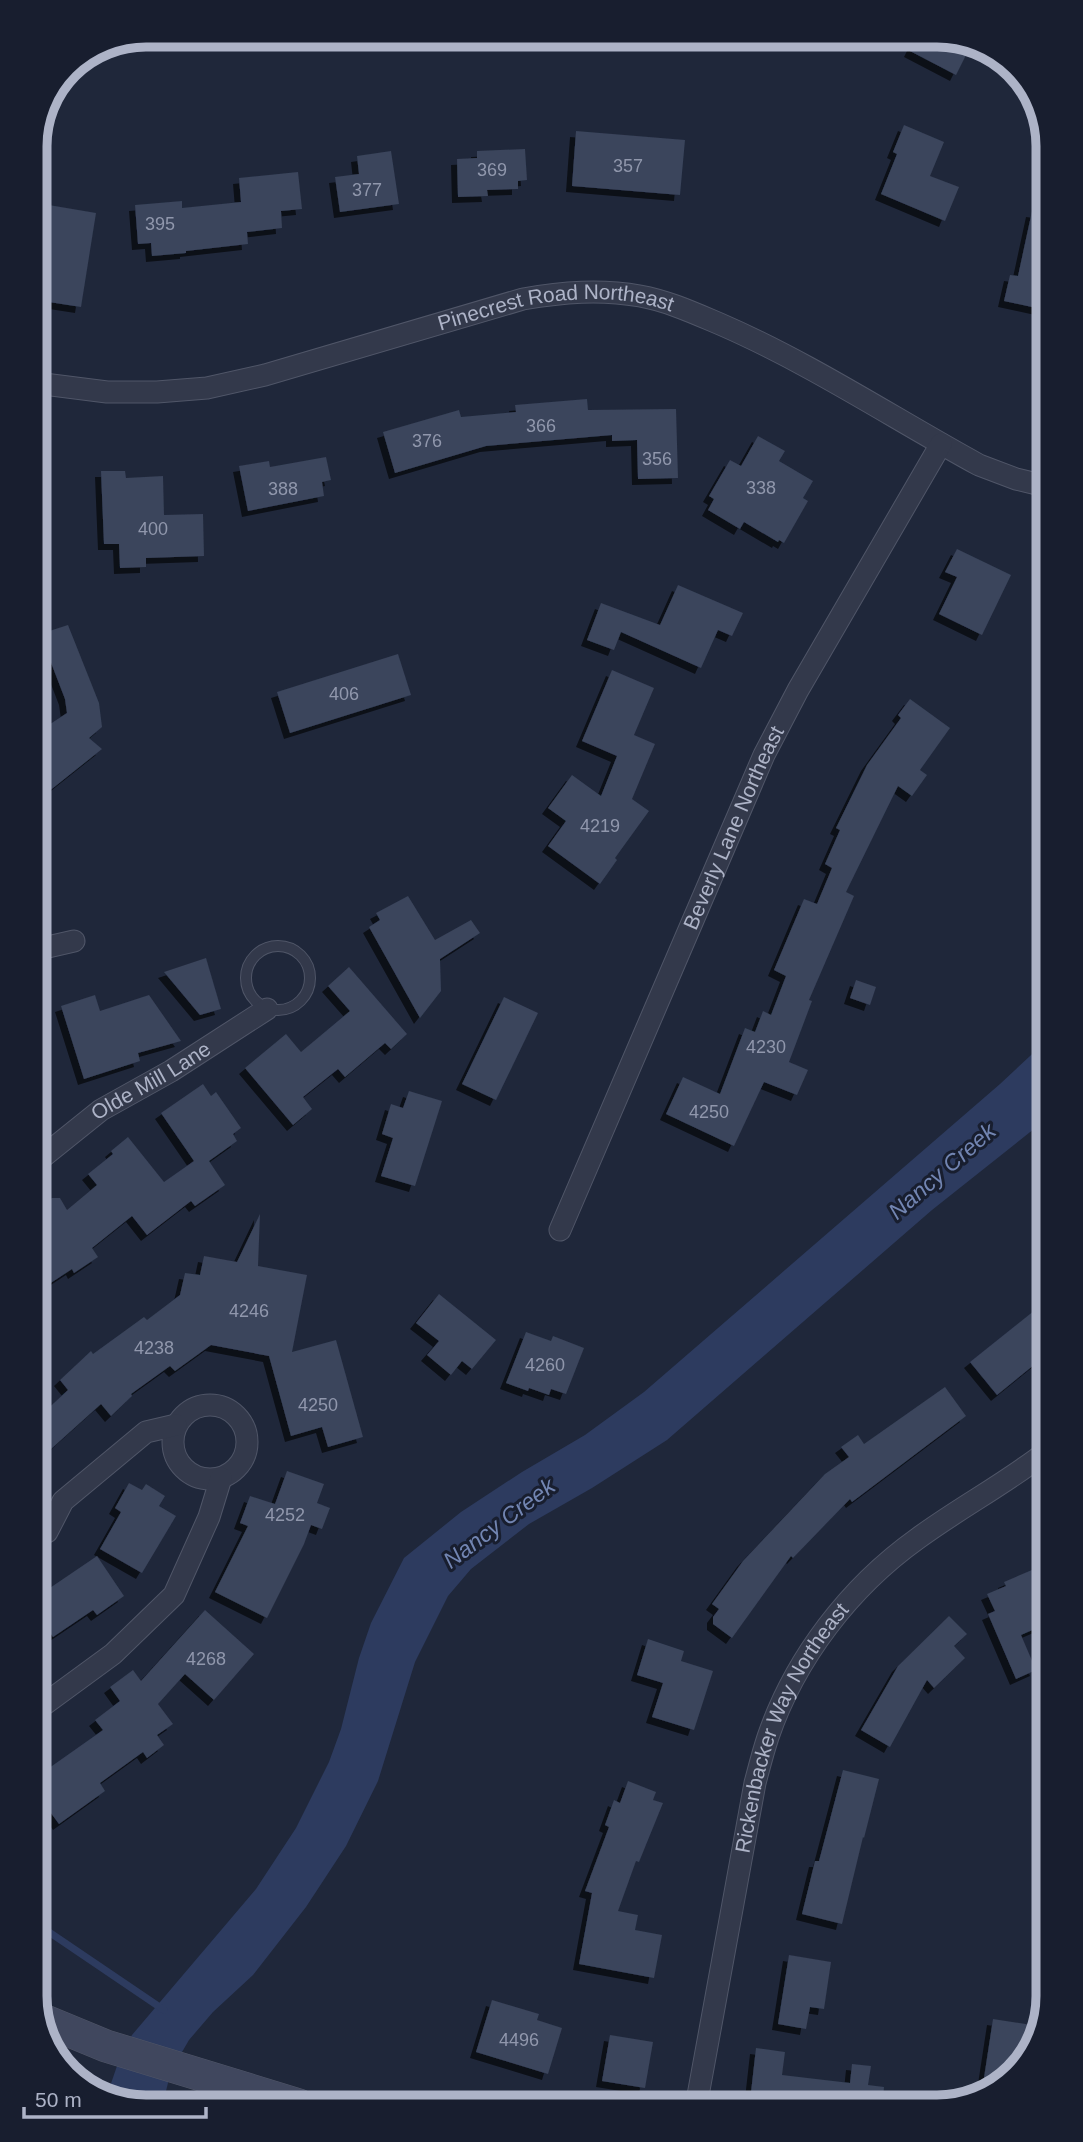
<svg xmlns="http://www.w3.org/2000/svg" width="1083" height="2142" viewBox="0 0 1083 2142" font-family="Helvetica,sans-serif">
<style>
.water{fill:#2d3b5f}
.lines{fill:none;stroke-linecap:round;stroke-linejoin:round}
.stream{stroke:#2d3b5f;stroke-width:7}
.building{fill:#3a445b;filter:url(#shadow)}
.lane-casing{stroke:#505668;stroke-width:12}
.street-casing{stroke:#505668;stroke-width:23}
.secondary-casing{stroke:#505668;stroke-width:33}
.lane{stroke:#33394b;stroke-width:10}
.street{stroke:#33394b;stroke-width:21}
.secondary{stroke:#40475e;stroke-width:32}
.labels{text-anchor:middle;stroke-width:6;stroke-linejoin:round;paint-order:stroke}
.number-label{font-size:18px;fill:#9097ac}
.street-label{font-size:21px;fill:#adb3c7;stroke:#181e2f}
.water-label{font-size:23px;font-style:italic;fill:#7285b2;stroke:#181e2f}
.rim{fill:none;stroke:#adb3c7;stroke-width:9}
</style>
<defs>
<filter id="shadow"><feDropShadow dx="-6" dy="6" stdDeviation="0" flood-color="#0009"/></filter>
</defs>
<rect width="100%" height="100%" fill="#1f273a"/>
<!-- water -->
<polygon class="water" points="1044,1043 1044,1121 932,1210 667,1440 592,1488 529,1524 471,1569 448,1596 415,1662 378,1781 346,1846 306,1907 253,1975 213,2012 189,2040 171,2071 162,2107 139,2107 107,2095 117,2066 132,2035 256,1889 296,1828 329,1762 341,1729 359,1658 371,1623 404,1558 461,1512 522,1472 585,1435 644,1392 1000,1084"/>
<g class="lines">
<!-- stream -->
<polyline class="stream" points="43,1928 164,2010"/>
</g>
<!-- building -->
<g class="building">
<polygon points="918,35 945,35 971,45 956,75 910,51"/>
<polygon points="904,125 944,142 930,176 959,187 945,221 881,194 897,154 893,152"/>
<polygon points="576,131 685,140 680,195 572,186"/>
<polygon points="525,149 527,180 518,181 518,189 487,190 488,196 458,197 457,159 477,158 477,151"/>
<polygon points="391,151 399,204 340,212 335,177 359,174 357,156"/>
<polygon points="298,172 302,209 281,211 282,228 247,232 248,244 186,251 186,253 152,256 151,243 138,244 135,205 182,201 182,208 241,202 239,178"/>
<polygon points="43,204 96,213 81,307 36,300 36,249"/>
<polygon points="1032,211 1040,212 1041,309 1004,301 1010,275 1018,276"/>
<polygon points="587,399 588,410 676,409 678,478 638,479 637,440 612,441 612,435 486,446 395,473 383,432 459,410 461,417 516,412 515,405"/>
<polygon points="758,436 785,451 779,461 813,481 803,498 808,501 784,543 779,540 778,542 744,522 740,529 708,510 714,499 709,496 730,460 741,466"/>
<polygon points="326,457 331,480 322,482 324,496 248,511 239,466 269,461 270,467"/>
<polygon points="101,471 125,471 126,478 163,476 164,515 203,514 204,556 146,558 146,567 120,568 119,544 104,544"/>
<polygon points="957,549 1011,575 982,635 939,614 957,577 945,572"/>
<polygon points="678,585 743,613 732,636 718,630 701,668 621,632 614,650 587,640 601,603 660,625"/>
<polygon points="68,625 99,703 102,727 89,738 102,749 38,800 38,732 67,713 65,699 40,634"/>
<polygon points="398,654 411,695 290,733 277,692"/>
<polygon points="612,670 654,688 634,735 655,744 632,799 649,811 615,858 617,860 600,884 548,846 566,821 548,808 572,775 601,796 617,756 582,741"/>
<polygon points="910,699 950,728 920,770 927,775 912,796 898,786 846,892 854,896 809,1000 812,1001 789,1062 808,1070 797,1095 764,1082 734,1146 666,1114 683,1077 720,1094 745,1028 755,1032 763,1011 771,1015 786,976 774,970 804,899 817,904 832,868 825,864 840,830 836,828 867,765 901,718 898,715"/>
<polygon points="408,896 435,940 471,920 480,933 440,959 441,991 420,1018 369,927 380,920 376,913"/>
<polygon points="206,958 221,1009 200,1015 164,972"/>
<polygon points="349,967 407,1034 391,1049 385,1043 345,1077 338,1069 303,1097 312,1109 293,1125 245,1068 286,1034 301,1052 350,1011 328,986"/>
<polygon points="856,980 876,987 870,1005 850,998"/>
<polygon points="95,995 100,1011 149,995 181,1041 138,1053 140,1061 84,1079 61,1006"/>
<polygon points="504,997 538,1013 496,1100 462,1084"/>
<polygon points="203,1084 211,1096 216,1092 241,1128 233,1134 237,1141 209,1161 225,1185 195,1206 191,1201 147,1235 132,1216 92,1248 98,1257 74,1273 72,1269 40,1290 40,1206 52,1198 60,1198 67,1210 97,1185 88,1174 113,1154 111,1151 128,1137 164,1182 194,1161 161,1113"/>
<polygon points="409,1091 442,1101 415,1186 381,1176 393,1138 382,1134 391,1104 403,1108"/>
<polygon points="260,1214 258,1266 307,1275 292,1352 336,1340 363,1437 328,1447 322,1427 291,1436 269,1356 211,1345 175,1371 170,1366 131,1394 132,1396 111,1416 101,1404 41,1458 41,1415 68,1390 60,1380 91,1351 93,1354 144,1317 147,1320 180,1295 185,1273 200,1275 204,1256 237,1262"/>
<polygon points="439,1294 496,1340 472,1369 462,1361 451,1375 427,1355 439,1341 416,1323"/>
<polygon points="1045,1302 1045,1356 997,1395 970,1362"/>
<polygon points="526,1332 551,1341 553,1336 584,1348 566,1394 551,1389 549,1395 529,1388 528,1391 506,1383"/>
<polygon points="945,1387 966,1416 852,1502 850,1499 793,1558 791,1556 732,1638 713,1624 713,1617 719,1609 712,1604 743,1561 825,1474 849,1457 841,1447 858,1435 864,1444"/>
<polygon points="287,1471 324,1484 317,1503 330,1508 322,1529 311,1525 304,1544 267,1618 215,1592 248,1526 240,1523 250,1496 275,1504"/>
<polygon points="129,1483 142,1490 146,1484 165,1496 159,1506 176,1516 142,1573 100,1549 121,1512 115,1508"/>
<polygon points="97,1556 124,1596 97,1615 93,1610 53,1637 42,1621 41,1594"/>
<polygon points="1046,1564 1046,1624 1021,1635 1036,1670 1016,1679 988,1614 995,1611 987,1594 1006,1586 1004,1582"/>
<polygon points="205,1610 254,1654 214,1700 185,1674 158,1704 173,1724 157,1735 164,1745 147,1758 143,1752 100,1783 105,1791 59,1824 42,1801 42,1773 103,1730 95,1720 120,1701 110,1687 133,1670 141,1681"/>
<polygon points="949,1616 967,1634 954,1646 965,1658 934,1688 927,1680 890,1747 861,1730 898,1666"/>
<polygon points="648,1639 684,1651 681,1661 713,1671 694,1730 652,1717 663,1683 637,1675"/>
<polygon points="843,1770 879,1779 864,1838 863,1837 842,1924 802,1914 815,1861 819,1861"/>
<polygon points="628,1781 656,1792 653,1800 663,1803 639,1862 636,1861 618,1911 638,1915 635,1930 662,1935 654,1978 579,1964 592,1893 585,1891 609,1827 605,1825 614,1800 620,1803"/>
<polygon points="789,1955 831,1962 824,2009 810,2007 806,2029 778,2024"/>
<polygon points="492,2000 539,2014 537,2020 562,2028 548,2074 476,2052"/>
<polygon points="993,2019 1032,2025 1026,2060 1001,2081 984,2078"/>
<polygon points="610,2035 653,2042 645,2088 602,2081"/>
<polygon points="756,2048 785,2052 782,2075 850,2083 852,2064 871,2066 868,2085 884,2087 883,2100 750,2101"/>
</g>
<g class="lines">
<defs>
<circle id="lane" cx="278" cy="978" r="32"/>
<g id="street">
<path id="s1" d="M 36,383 L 107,392 L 157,392 L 207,388 L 265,375 L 523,299 C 563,292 600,289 640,296 C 668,301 694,313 720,324 C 810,363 893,418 979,465 L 1016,479 L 1041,485"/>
<polyline points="39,949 74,941"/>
<path id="s2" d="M 40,1159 L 101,1110 L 171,1071 L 267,1009"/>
<path id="s3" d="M 560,1230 L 764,755 L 798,690 L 941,444"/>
<circle cx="210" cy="1442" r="37"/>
<polyline points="47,1532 63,1501 146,1432 176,1425"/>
<polyline points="42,1706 113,1654 174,1595 209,1517 221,1478"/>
<path id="s4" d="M 697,2101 L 755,1783 C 759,1768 763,1752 768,1737 C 795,1658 850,1587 917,1539 C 959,1508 1005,1484 1046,1452"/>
</g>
<polyline id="secondary" points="43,2020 106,2046 299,2105"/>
</defs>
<!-- lane casing -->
<use href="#lane" class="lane-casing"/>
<!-- street casing -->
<use href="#street" class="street-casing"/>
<!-- secondary casing -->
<use href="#secondary" class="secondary-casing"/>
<!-- lane -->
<use href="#lane" class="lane"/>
<!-- street -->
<use href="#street" class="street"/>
<!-- secondary -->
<use href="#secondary" class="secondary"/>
</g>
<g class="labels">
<!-- number labels -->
<g class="number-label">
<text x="628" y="172">357</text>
<text x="492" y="176">369</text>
<text x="367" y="196">377</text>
<text x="160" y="230">395</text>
<text x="541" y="432">366</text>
<text x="427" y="447">376</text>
<text x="657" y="465">356</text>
<text x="761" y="494">338</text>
<text x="283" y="495">388</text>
<text x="153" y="535">400</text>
<text x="344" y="700">406</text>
<text x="600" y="832">4219</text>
<text x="766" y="1053">4230</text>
<text x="709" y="1118">4250</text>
<text x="249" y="1317">4246</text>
<text x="154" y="1354">4238</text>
<text x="545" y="1371">4260</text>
<text x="318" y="1411">4250</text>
<text x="285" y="1521">4252</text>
<text x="206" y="1665">4268</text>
<text x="519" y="2046">4496</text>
</g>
<!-- street labels -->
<g class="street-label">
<text dy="7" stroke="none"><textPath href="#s1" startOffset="532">Pinecrest Road Northeast</textPath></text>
<text dy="7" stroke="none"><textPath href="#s3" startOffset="438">Beverly Lane Northeast</textPath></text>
<text dy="7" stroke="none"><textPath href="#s2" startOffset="136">Olde Mill Lane</textPath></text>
<text dy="7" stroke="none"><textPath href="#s4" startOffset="388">Rickenbacker Way Northeast</textPath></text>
</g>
<!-- water labels -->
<g class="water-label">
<text transform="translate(942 1171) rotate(-41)" y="8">Nancy Creek</text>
<text transform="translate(499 1523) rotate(-37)" y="8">Nancy Creek</text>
</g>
</g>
<!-- crop -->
<path d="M0 0H1083V2142H0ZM146 47H937A99 99 0 0 1 1036 146V1996A99 99 0 0 1 937 2095H146A99 99 0 0 1 47 1996V146A99 99 0 0 1 146 47Z" fill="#181e2f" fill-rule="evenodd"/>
<path class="rim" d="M146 47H937A99 99 0 0 1 1036 146V1996A99 99 0 0 1 937 2095H146A99 99 0 0 1 47 1996V146A99 99 0 0 1 146 47Z"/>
<!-- scale -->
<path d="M24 2107v10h182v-10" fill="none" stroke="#adb3c7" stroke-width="3.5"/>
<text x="35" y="2107" font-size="21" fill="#adb3c7" stroke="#181e2f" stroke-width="5" paint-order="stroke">50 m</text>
</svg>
